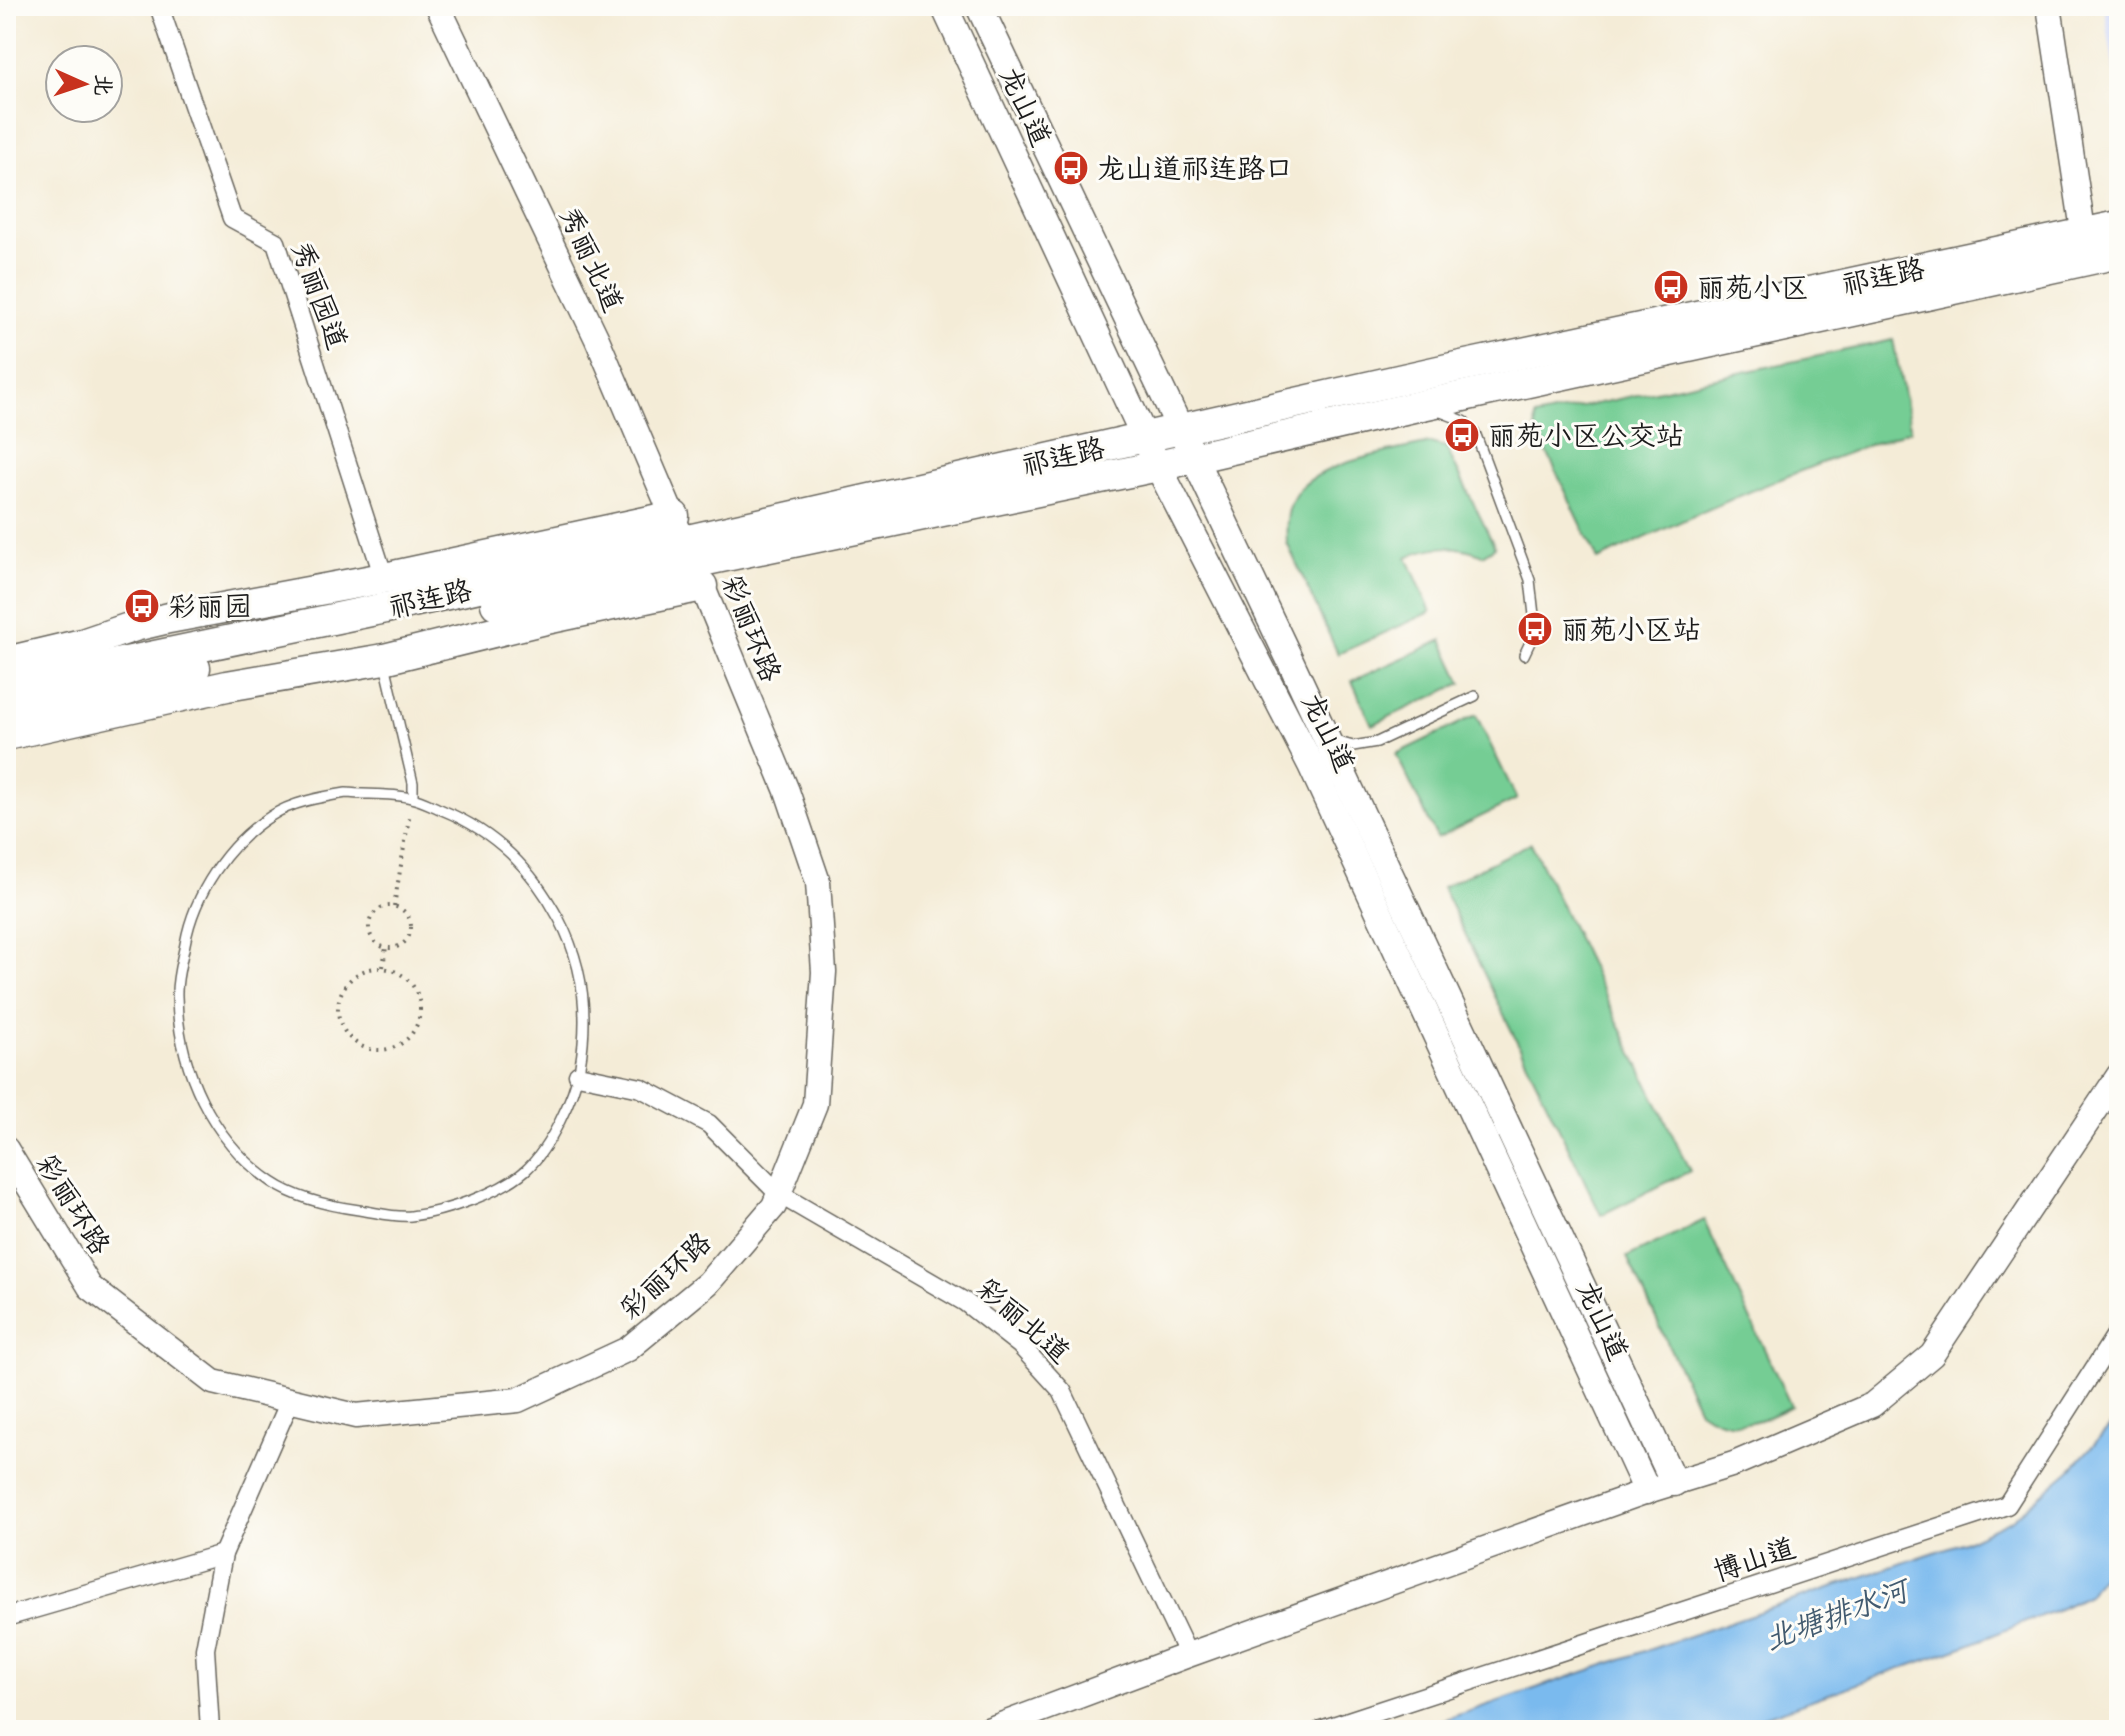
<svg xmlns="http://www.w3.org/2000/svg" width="2125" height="1736" viewBox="0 0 2125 1736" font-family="Itim,'LXGW WenKai TC',sans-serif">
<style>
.built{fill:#d1d9f9}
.green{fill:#74cd94;stroke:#487458;stroke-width:2}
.water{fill:#7abaee;stroke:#4b6b85;stroke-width:2}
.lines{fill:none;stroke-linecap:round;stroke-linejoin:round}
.service-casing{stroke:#68655d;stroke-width:12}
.minor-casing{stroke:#68655d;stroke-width:21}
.tertiary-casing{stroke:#68655d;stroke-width:27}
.secondary-casing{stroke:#68655d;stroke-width:29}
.primary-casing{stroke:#68655d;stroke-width:33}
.path{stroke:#68655d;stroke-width:4;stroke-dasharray:2 6;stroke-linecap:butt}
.service{stroke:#fff;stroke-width:9}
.minor{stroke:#fff;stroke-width:18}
.tertiary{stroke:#fff;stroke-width:24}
.secondary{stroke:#fff;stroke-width:26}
.primary{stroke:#fff;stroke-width:30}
.labels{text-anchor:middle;stroke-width:6;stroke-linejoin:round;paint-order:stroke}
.street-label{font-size:28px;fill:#1c1c1c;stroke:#fdfcf7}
.poi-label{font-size:28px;fill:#1c1c1c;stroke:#fdfcf7;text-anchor:start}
.water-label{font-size:30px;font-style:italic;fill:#425b70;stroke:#fdfcf7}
</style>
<rect width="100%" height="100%" fill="#fdfcf7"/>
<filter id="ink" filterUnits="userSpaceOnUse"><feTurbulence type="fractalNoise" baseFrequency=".0125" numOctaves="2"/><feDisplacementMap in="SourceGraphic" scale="16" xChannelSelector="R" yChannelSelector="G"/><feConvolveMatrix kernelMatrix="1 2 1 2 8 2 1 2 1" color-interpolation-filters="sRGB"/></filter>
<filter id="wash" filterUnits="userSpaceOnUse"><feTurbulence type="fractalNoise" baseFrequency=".006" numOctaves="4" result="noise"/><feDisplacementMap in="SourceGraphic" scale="32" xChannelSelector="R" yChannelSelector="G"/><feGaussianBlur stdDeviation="1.8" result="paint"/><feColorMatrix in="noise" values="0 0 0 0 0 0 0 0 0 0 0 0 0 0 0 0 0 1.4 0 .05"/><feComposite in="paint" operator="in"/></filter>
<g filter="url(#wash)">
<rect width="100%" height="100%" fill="#f4ecd7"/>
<!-- built -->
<polygon class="built" points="2104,6 2119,6 2119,104"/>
<!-- green -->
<g class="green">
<path d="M 1893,340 L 1911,430 C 1804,467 1700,511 1598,560 L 1536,429 L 1535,417 Z"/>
<path d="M 1430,443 L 1446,447 L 1495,547 L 1482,555 C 1458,544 1431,545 1407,557 L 1431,612 L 1338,654 L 1287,543 C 1286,528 1286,513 1293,499 C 1311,462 1393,452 1430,443 Z"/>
<polygon points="1442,640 1462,683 1372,725 1352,681"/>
<polygon points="1476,715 1517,799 1437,838 1396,754"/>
<polygon points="1531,843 1690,1171 1601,1215 1442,887"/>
<path d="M 1704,1220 L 1791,1406 C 1760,1423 1730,1433 1699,1410 L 1627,1257 Z"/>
</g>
<!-- water -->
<polygon class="water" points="2119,1417 2119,1565 2108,1566 2088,1595 2061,1608 1963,1647 1726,1730 1414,1730 1964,1542 2011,1520 2070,1470"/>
</g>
<g filter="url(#ink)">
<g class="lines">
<defs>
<g id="service">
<polyline points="1441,412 1464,421 1476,435 1530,580 1535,624 1533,636 1524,655"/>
<polyline points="385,664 413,783 413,798"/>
<polyline points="1335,741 1353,746 1377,742 1475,696"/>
<path d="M 346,793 C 367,795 391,793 411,798 C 422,800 432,806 442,810 C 496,832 532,869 559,919 C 584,966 589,1014 580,1066 C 574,1097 550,1148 526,1170 C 500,1193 445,1212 411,1216 C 395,1218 375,1212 359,1210 C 330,1206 297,1199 272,1182 C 212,1141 178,1068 177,996 C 176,979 182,960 185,944 C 194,894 228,843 271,816 C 292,802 321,797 346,793 Z"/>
</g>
<g id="minor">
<polyline points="159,6 232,218 276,242 384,578"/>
<polyline points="578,1075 641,1088 709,1124 779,1194 965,1302 1020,1345 1062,1391 1188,1655"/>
<polyline points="6,1617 223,1554"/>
<polyline points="210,1730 205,1649 223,1554 290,1401"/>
<polyline points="1321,1730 2007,1505 2119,1330"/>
</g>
<g id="tertiary">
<polyline points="438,6 597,339 679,531"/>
<polyline points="2049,6 2086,250"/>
<polyline points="6,1149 90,1287 213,1382 356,1416 518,1400 628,1349 708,1283 774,1206 815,1104 824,972 818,882 787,791 695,568"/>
<polyline points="988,1730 1188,1655 1647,1491 1734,1464 1872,1405 1932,1355 2119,1075"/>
</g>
<g id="secondary">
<polyline points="944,6 1158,466 1311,765 1647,1491"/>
<polyline points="979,6 1289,658 1674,1483"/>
</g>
<g id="primary">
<polyline points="496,604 1158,466 1418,406 2119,253"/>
<polyline points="6,662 82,644 135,626 169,618 394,576 674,516"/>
<polyline points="6,687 390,607 1452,368 2119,226"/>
<polyline points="6,711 195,668"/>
<polyline points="6,735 227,686 384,659 546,619 702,586"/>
</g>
</defs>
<!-- service casing -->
<use href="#service" class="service-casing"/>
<!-- minor casing -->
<use href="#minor" class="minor-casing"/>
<!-- tertiary casing -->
<use href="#tertiary" class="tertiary-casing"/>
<!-- secondary casing -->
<use href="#secondary" class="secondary-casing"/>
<!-- primary casing -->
<use href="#primary" class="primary-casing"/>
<!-- path -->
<g class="path">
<polyline points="394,906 410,812"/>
<circle cx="390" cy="927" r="21"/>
<polyline points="383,967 386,947"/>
<circle cx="379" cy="1009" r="41"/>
</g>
<!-- service -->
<use href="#service" class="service"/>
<!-- minor -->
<use href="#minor" class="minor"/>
<!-- tertiary -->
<use href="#tertiary" class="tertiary"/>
<!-- secondary -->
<use href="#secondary" class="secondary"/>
<!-- primary -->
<use href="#primary" class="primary"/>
</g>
</g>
<!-- icons -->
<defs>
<symbol id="bus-disc" viewBox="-11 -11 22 22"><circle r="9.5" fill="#c8321e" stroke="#fdfcf7"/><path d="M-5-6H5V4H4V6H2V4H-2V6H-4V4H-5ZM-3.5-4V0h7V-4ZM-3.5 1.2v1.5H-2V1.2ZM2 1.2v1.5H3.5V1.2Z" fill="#fff"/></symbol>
</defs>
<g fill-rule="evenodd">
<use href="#bus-disc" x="1051" y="148" width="40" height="40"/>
<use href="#bus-disc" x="1651" y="267" width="40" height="40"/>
<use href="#bus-disc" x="1442" y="415" width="40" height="40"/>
<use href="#bus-disc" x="122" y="586" width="40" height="40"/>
<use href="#bus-disc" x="1515" y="609" width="40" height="40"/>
</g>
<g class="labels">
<!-- street labels -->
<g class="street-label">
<text transform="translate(1026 106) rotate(65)" y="10">龙山道</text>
<text transform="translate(592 259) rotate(65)" y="10">秀丽北道</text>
<text transform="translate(1883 276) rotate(-12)" y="10">祁连路</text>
<text transform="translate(320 295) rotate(70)" y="10">秀丽园道</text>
<text transform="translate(1063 456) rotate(-13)" y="10">祁连路</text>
<text transform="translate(430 598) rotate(-13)" y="10">祁连路</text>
<text transform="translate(752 628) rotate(68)" y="10">彩丽环路</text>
<text transform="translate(1329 732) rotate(64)" y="10">龙山道</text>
<text transform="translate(74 1204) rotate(58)" y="10">彩丽环路</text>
<text transform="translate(665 1275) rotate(-43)" y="10">彩丽环路</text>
<text transform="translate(1024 1320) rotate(41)" y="10">彩丽北道</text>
<text transform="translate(1603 1320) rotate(65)" y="10">龙山道</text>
<text transform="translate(1754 1559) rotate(-18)" y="10">博山道</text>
</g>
<!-- poi labels -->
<g class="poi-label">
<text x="1097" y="178">龙山道祁连路口</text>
<text x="1697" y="297">丽苑小区</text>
<text x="1488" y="445">丽苑小区公交站</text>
<text x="168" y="616">彩丽园</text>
<text x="1561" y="639">丽苑小区站</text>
</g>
<!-- water labels -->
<g class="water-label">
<text transform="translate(1836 1615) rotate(-20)" y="10">北塘排水河</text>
</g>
</g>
<!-- margin -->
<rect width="2125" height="1736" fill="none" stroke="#fdfcf7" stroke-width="32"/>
<!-- north arrow -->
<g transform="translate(84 84) rotate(93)"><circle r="38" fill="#fdfcf7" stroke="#a3a29f" stroke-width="2"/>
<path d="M0-6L14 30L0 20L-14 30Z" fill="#c8321e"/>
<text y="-12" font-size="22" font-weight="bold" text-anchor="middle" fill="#1c1c1c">北</text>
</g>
</svg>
